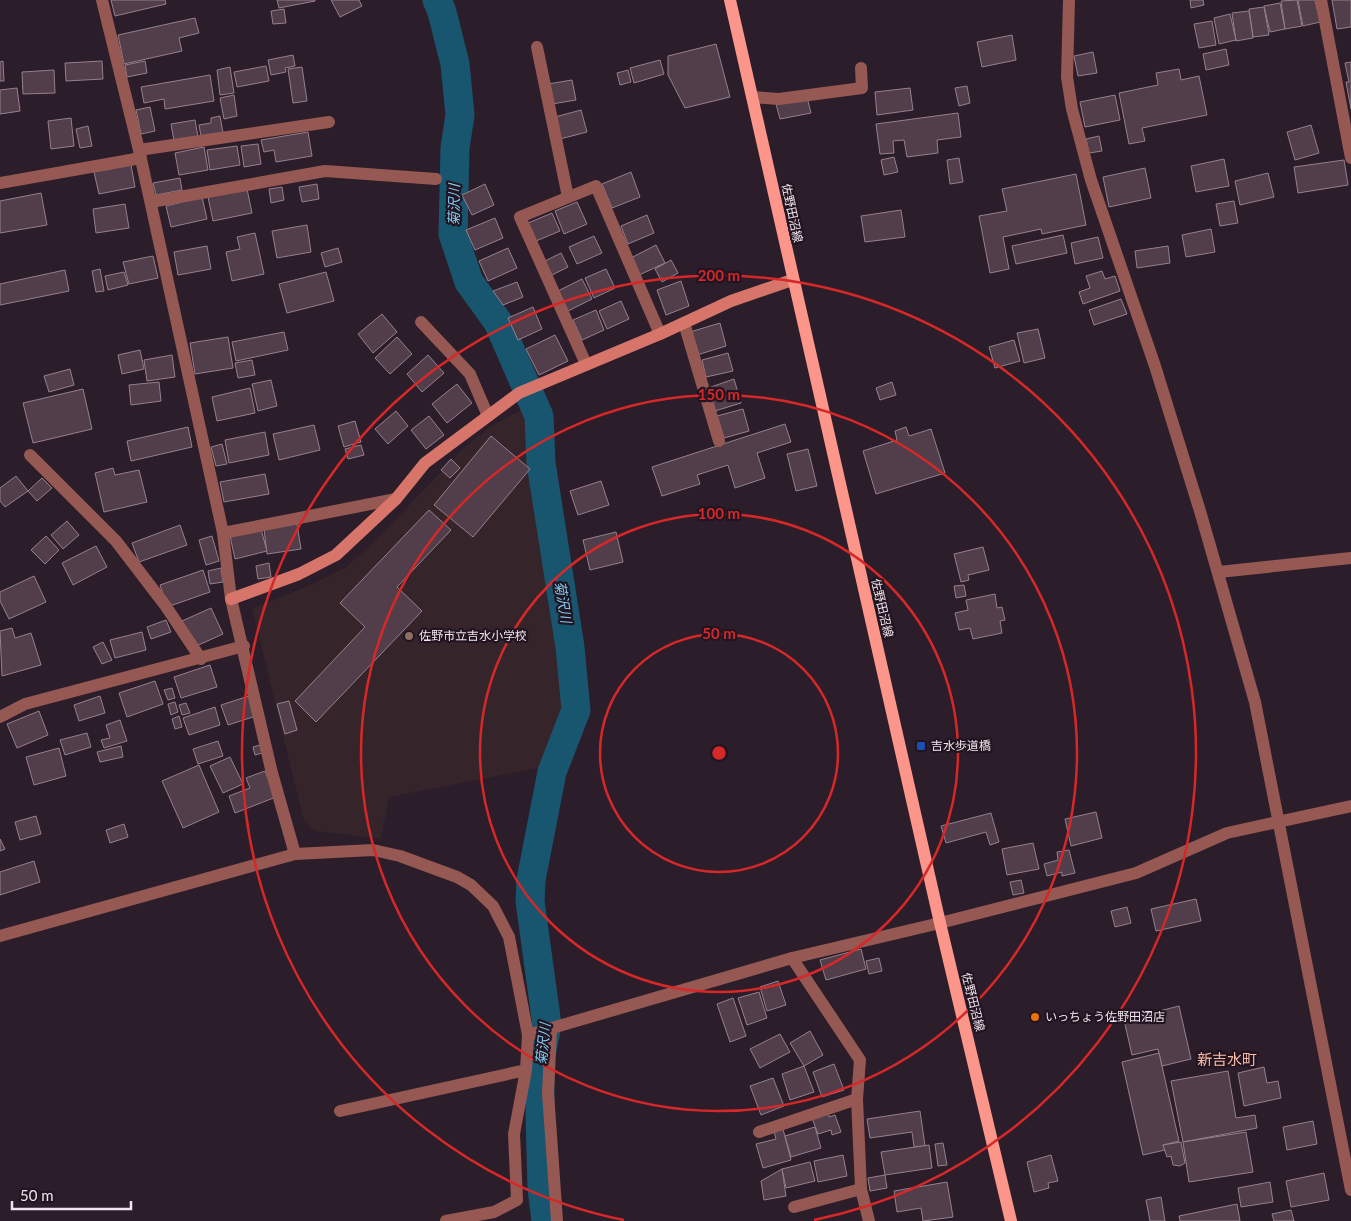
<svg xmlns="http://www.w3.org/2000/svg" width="1351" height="1221" viewBox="0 0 1351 1221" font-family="Lato,'Noto Sans JP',sans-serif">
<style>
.education{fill:#36242b}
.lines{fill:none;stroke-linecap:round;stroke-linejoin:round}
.river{stroke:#185670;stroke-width:29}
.building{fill:#513e4a;stroke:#96808d}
.street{stroke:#965852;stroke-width:12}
.secondary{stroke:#d8756b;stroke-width:12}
.primary{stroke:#fc958a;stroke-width:12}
.ring{fill:none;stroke:#d62828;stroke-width:2.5}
.education-dot{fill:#8d6e63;stroke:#221421;stroke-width:2}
.transit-dot{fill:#1a4fb4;stroke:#221421;stroke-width:2}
.food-dot{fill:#e8710a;stroke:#221421;stroke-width:2}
.labels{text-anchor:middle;stroke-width:4.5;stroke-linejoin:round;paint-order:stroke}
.street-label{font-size:12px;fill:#efe5ee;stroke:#221421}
.poi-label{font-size:12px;fill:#efe5ee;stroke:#221421;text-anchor:start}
.water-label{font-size:14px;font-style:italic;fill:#7eccf1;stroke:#221421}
.quarter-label{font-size:15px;fill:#fbbba6;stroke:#221421}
.centre{fill:#d62828;stroke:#221421;stroke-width:2.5}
.ring-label{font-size:15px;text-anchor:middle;font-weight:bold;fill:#d62828;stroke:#221421;stroke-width:4.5;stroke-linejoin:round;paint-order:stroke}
</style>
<rect width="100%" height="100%" fill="#2c1d2a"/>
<!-- education -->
<polygon class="education" points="527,407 563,664 561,711 544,767 389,797 381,839 315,831 304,821 252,608 311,585 345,568 373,543 462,450 491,426"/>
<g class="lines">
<!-- river -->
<polyline class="river" points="437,0 442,12 455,64 460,115 455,148 453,234 469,282 498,322 539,416 541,463 570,647 576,710 552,772 531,880 530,901 547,1025 540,1060 540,1116 542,1188 546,1221"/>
</g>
<!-- building -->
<g class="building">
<polygon points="111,0 165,0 166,4 115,16"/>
<polygon points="277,0 315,0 315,1 279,8"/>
<polygon points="331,0 359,0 362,6 340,17"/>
<polygon points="1190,0 1203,0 1204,5 1191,8"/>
<polygon points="1297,0 1302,26 1285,29 1281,1"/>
<polygon points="1298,0 1315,0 1320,22 1303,26"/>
<polygon points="1332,0 1351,0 1351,27 1337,29"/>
<polygon points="1280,3 1285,29 1270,32 1264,6"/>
<polygon points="1264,7 1269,35 1253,37 1249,9"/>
<polygon points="284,9 286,23 273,24 271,11"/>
<polygon points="1249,11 1253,38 1236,41 1232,13"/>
<polygon points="1230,14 1236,40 1219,44 1214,18"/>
<polygon points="195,18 199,33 179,38 182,51 124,64 118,35"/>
<polygon points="1212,21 1216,45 1199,48 1194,24"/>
<polygon points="1012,35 1016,60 982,67 977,42"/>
<polygon points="716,44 730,97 685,108 668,75 668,56"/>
<polygon points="1226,49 1229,65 1206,70 1203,54"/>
<polygon points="1093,52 1097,73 1078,76 1074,56"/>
<polygon points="293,55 295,66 285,68 286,72 271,75 268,60"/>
<polygon points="660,60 664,74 634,83 630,68"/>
<polygon points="3,61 4,81 0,81 0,62"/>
<polygon points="102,61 103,79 66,81 65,63"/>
<polygon points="145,61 147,73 127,77 125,65"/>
<polygon points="1351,62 1351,109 1346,82 1349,82 1345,63"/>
<polygon points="266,66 269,81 237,87 234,72"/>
<polygon points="230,67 234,93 220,95 217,70"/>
<polygon points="302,67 307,101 293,103 288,69"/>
<polygon points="1179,69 1181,80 1199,76 1207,115 1142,128 1145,141 1129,144 1119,93 1158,85 1156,73"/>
<polygon points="54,70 55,93 23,94 22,72"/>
<polygon points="628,70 631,82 620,85 617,73"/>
<polygon points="210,75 214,101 165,109 164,99 144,103 141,87"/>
<polygon points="572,80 576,100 552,104 548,84"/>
<polygon points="967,86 970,103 959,106 955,88"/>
<polygon points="17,88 20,111 0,114 0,90"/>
<polygon points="910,88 913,110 877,115 875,92"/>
<polygon points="234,95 237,116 224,119 220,98"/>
<polygon points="1115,95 1120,120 1085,127 1080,102"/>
<polygon points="807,97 811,113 780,119 776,104"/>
<polygon points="150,107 155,131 141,134 136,110"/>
<polygon points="581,110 587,132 560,139 555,117"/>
<polygon points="958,113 961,137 937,140 938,153 907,157 904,140 893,141 894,153 880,154 876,124"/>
<polygon points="220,116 223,133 201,136 199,125 211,123 211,118"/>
<polygon points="71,118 74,146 51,149 48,121"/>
<polygon points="195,120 198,137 174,141 171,124"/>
<polygon points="1311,125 1319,153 1295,160 1287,132"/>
<polygon points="88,126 92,146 80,148 76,129"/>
<polygon points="308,132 312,156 276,162 274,150 264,152 261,140"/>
<polygon points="1099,136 1102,151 1089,153 1086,139"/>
<polygon points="258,144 261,164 244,167 241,146"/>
<polygon points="237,146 240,165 210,170 207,150"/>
<polygon points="204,147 208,170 179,175 175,153"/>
<polygon points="894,157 898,172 884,175 881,160"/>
<polygon points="959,158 963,182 950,184 947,160"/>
<polygon points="1224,159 1229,186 1196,192 1191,166"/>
<polygon points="1344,160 1348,185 1298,193 1294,167"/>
<polygon points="131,165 135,187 99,194 94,172"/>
<polygon points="1145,168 1151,198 1109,207 1103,177"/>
<polygon points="631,172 640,197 612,208 602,184"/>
<polygon points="1268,173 1274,197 1240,205 1235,181"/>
<polygon points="1076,174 1086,225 1042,234 1041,229 1003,237 1009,269 990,273 979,216 1007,211 1002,189"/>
<polygon points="180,178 182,190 156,195 153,183"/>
<polygon points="317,184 319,199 302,202 299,187"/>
<polygon points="485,184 494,205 472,215 462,195"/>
<polygon points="282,187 284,200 271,203 269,189"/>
<polygon points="247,189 252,213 213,221 208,197"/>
<polygon points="41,193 47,225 0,233 0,201"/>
<polygon points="202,197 207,219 171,227 166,206"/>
<polygon points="1234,201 1238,223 1220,226 1216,204"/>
<polygon points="577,202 587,224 564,234 555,211"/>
<polygon points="125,204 129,228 96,233 93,209"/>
<polygon points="901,210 905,237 865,242 861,216"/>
<polygon points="552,213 560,231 536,241 528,223"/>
<polygon points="647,215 654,233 628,244 621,226"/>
<polygon points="495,218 503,238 475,250 466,230"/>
<polygon points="307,225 311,252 277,258 272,231"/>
<polygon points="1211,229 1215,252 1186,257 1182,235"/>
<polygon points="255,233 264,274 232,281 226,252 240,249 237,237"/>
<polygon points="1063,235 1067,253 1016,264 1012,246"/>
<polygon points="594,236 602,253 577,264 569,247"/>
<polygon points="1098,237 1103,258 1075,264 1071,243"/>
<polygon points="656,245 665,263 637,276 629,259"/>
<polygon points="207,246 211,269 178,275 174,252"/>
<polygon points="1168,246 1170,263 1137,268 1135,251"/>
<polygon points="338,248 342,262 325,267 321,253"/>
<polygon points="508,248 517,268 488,281 479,261"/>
<polygon points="561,253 568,267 550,276 543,262"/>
<polygon points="153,256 158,278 129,284 123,262"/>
<polygon points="671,260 678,273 662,282 655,269"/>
<polygon points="100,269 104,291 96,292 92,271"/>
<polygon points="606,269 615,288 594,298 585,278"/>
<polygon points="65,270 69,291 0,305 0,284"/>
<polygon points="1102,271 1105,279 1115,276 1120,291 1083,304 1079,292 1090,288 1086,276"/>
<polygon points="124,272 128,285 108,290 105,276"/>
<polygon points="326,272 334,301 287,313 279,284"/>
<polygon points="582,279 592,299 568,311 558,291"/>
<polygon points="681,281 689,306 666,315 657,290"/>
<polygon points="517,282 523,297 503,305 493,291"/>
<polygon points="1121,299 1127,314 1094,325 1089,310"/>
<polygon points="621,301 629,319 607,329 599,311"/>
<polygon points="533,307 542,329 518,340 508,318"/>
<polygon points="596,310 604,330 582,340 573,320"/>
<polygon points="382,314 397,332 373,353 358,334"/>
<polygon points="720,323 726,346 697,355 690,332"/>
<polygon points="1038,329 1045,358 1024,363 1017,333"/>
<polygon points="284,332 288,350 236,361 232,342"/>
<polygon points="555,335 568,361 539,375 526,349"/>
<polygon points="228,337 233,368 195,374 190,343"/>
<polygon points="397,337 412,354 390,374 375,358"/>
<polygon points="1014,340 1020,361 995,368 989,347"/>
<polygon points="140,350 144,369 122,374 118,355"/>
<polygon points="728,353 733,371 706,377 702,360"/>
<polygon points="172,355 175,377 147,381 144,360"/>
<polygon points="428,355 444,373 422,392 407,374"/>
<polygon points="252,360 255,375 238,378 235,363"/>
<polygon points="70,369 74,385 49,392 44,376"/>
<polygon points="734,379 741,403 715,411 708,388"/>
<polygon points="271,380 277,406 258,411 252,384"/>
<polygon points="159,382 161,401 131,405 129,385"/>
<polygon points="892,382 896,395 880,400 876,388"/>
<polygon points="457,384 472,403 447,423 432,404"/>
<polygon points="250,388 255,413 217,421 212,397"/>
<polygon points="83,389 92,429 33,443 23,403"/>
<polygon points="743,409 749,431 724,438 717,416"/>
<polygon points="396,411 408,426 388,444 375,429"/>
<polygon points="429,416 444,435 426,449 411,430"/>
<polygon points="355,421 361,442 344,447 338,426"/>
<polygon points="785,424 791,442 757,453 765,478 735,488 728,465 697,475 700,484 662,496 652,467"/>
<polygon points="314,425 320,450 279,460 273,434"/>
<polygon points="188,427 192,447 131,461 127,441"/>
<polygon points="906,427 909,436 931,429 945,473 876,494 863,451 897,440 895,431"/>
<polygon points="265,432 269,455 229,463 225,440"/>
<polygon points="491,436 530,469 473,537 434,505"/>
<polygon points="222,444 227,464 216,466 211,447"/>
<polygon points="361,445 364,455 348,459 345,449"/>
<polygon points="808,449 817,486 796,491 787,454"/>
<polygon points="451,459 460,468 450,478 441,470"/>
<polygon points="113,468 115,475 139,470 147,502 104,512 95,473"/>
<polygon points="265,474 269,494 224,502 220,482"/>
<polygon points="16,476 28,491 5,507 0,501 0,488"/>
<polygon points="42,478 52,488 37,501 28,491"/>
<polygon points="601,481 609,505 578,515 570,491"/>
<polygon points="429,510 451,530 397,587 422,611 316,722 295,701 365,627 340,603"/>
<polygon points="67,521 79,535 63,549 51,535"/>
<polygon points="297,524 301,549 267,554 264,529"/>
<polygon points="180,525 187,545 139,562 132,543"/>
<polygon points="261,529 267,551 235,559 230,536"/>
<polygon points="616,532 623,562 590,570 583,540"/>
<polygon points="46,536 59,550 45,564 31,550"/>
<polygon points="212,536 219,561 206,565 199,540"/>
<polygon points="96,546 107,567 73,585 62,563"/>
<polygon points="983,547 989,570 968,575 969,580 961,582 954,554"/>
<polygon points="269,563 271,577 258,579 256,566"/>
<polygon points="221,568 223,582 210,584 208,571"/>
<polygon points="203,570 210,592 167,607 160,585"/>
<polygon points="34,576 46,602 9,619 0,601 0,592"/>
<polygon points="964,585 966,596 956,598 954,586"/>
<polygon points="995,594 997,608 1002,607 1005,620 1000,621 1002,633 973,639 970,628 959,630 955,613 968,610 966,600"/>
<polygon points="211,608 223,634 194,647 182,621"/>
<polygon points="166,620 171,632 151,639 147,627"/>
<polygon points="12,628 15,638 31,633 41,665 2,676 0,631"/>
<polygon points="142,632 146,650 115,658 110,640"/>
<polygon points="103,642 112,660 102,664 93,647"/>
<polygon points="210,665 217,687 181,698 174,677"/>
<polygon points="155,681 163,704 127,717 119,693"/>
<polygon points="172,688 175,698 168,700 164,690"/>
<polygon points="100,696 105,713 79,721 74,705"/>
<polygon points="249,696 256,716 228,725 221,705"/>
<polygon points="289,701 297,730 285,734 277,704"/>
<polygon points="175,702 178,712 171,715 168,704"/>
<polygon points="186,703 190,713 182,715 179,705"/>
<polygon points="215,707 220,725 189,735 183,718"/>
<polygon points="39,711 48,735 17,748 7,724"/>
<polygon points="179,716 182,727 175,729 172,719"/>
<polygon points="120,720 127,741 104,748 101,740 110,738 106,725"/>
<polygon points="87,733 91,747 65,755 60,740"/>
<polygon points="218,741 223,756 198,764 193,749"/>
<polygon points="260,745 262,753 255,755 253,747"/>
<polygon points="121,746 123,757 100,762 97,752"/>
<polygon points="59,748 66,776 34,785 26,757"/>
<polygon points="230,757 243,784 223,793 210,766"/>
<polygon points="199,765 219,812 183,828 162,781"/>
<polygon points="265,771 276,797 235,813 229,796 250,788 246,778"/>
<polygon points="1096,812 1102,838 1071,846 1065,819"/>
<polygon points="991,813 999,842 990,845 986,832 946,843 941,826"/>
<polygon points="36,816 41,834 20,840 15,822"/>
<polygon points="124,824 128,837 110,843 106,830"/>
<polygon points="0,839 5,849 0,851"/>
<polygon points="1033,843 1039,869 1007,875 1002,849"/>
<polygon points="1069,850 1075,873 1062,876 1062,872 1047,876 1044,864 1058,860 1057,852"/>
<polygon points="34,861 40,882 0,895 0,872"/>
<polygon points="1021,880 1024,893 1013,895 1010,882"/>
<polygon points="1196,899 1201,921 1156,931 1151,909"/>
<polygon points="1127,907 1131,923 1115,927 1111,911"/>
<polygon points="861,949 866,969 826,980 820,960"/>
<polygon points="879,958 882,971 869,974 866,961"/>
<polygon points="778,981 786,1005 767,1011 760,987"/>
<polygon points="759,992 767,1018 747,1025 738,998"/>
<polygon points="733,998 746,1036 730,1042 717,1004"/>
<polygon points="1179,1006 1191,1059 1162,1066 1158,1049 1132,1055 1124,1020"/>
<polygon points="810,1031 823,1055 804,1066 790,1043"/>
<polygon points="780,1034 790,1052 760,1068 750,1049"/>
<polygon points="1159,1053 1179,1141 1163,1145 1165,1150 1143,1155 1122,1062"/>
<polygon points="834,1064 844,1090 822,1097 813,1072"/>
<polygon points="804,1066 814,1092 790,1100 782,1074"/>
<polygon points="1264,1067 1267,1083 1278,1081 1281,1098 1244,1106 1238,1073"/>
<polygon points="1228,1071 1236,1118 1255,1115 1257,1128 1183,1142 1171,1081"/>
<polygon points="773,1078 784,1106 761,1115 750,1086"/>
<polygon points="920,1111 925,1146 914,1147 912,1132 870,1138 867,1119"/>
<polygon points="828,1113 829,1117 835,1115 841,1132 832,1135 831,1130 818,1134 812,1118"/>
<polygon points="1313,1121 1317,1144 1287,1150 1283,1127"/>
<polygon points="815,1127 821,1148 791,1157 785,1136"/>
<polygon points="783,1129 791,1160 763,1168 756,1144 776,1139 774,1131"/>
<polygon points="1246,1132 1253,1172 1189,1182 1183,1142"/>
<polygon points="1181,1142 1185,1163 1180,1166 1173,1165 1171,1156 1167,1157 1163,1145"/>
<polygon points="943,1143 947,1165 938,1166 935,1144"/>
<polygon points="929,1145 932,1168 885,1175 881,1152"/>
<polygon points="843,1155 847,1176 818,1182 814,1161"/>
<polygon points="1051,1155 1058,1181 1048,1183 1049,1188 1034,1192 1027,1162"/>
<polygon points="810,1162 815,1181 786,1188 782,1169"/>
<polygon points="782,1169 786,1196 764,1200 761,1181"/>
<polygon points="1324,1173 1329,1200 1291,1207 1286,1181"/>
<polygon points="885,1175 887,1188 870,1191 868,1178"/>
<polygon points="947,1182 953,1217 923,1221 921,1208 897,1212 894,1191"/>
<polygon points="1270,1182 1273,1202 1241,1207 1238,1188"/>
<polygon points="1161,1197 1165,1221 1150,1221 1146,1200"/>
<polygon points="1237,1204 1240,1221 1180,1221 1179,1216"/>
<polygon points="1291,1210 1294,1221 1274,1221 1272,1214"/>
</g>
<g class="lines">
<!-- street -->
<g class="street">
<polyline points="102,0 139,150 223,533 231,599 272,773 295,854"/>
<polyline points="1069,0 1067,77 1072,109 1091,180 1155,366 1200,511 1255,702 1351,1190"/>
<polyline points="1321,0 1351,158"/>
<polyline points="537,47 568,197"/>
<polyline points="752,97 779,99 862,88 861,68"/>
<polyline points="139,150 329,122"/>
<polyline points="0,183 141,158"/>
<polyline points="151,202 325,171 436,179"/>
<polyline points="421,322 470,374 488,416"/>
<polyline points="684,323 719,441"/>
<polyline points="586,364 520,217 596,186 660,334"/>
<polyline points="30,455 116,541 165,605 201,659"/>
<polyline points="223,533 396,499"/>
<polyline points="1219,572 1351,558"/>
<polyline points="0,717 25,704 244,646"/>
<polyline points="0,936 295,854 373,850 400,856 457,877 471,885 493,906 509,937 528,1035 526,1070 514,1134 517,1200 494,1212 446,1221"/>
<polyline points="792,958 860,1060 857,1099 861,1189 869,1221"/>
<polyline points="551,1029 548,1093 557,1221"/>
<polyline points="528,1035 792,958 940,923 1136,873 1227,833 1351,806"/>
<polyline points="340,1111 526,1070"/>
<polyline points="759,1132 857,1099"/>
<polyline points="794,1207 861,1189"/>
</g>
<!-- secondary -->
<polyline class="secondary" points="231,599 299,574 336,555 396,499 425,463 519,393 660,334 731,301 792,280"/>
<!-- primary -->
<polyline class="primary" points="730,0 940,923 1011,1221"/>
</g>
<!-- distance rings -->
<g class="ring">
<circle cx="719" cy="753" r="119"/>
<circle cx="719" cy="753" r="239"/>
<circle cx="719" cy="753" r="358"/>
<path d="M624 1220A477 477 0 1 1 814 1220"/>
</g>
<!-- markers -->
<circle class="education-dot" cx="409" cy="636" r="5"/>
<rect class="transit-dot" x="916" y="741" width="10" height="10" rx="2.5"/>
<circle class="food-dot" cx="1035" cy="1017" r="5"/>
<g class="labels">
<!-- street labels -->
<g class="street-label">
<text transform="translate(792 213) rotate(78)" y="4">佐野田沼線</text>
<text transform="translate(882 608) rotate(77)" y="4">佐野田沼線</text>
<text transform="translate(973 1002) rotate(76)" y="4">佐野田沼線</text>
</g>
<!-- poi labels -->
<g class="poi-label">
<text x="419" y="640">佐野市立吉水小学校</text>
<text x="931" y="750">吉水歩道橋</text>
<text x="1045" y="1021">いっちょう佐野田沼店</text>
</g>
<!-- water labels -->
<g class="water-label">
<text transform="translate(454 205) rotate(-89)" y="5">菊沢川</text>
<text transform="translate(563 602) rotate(81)" y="5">菊沢川</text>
<text transform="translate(543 1044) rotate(-84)" y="5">菊沢川</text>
</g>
<!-- quarter labels -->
<g class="quarter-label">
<text x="1227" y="1065">新吉水町</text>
</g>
</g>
<circle cx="719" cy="753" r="8" class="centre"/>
<g class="ring-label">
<text x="719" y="281">200 m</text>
<text x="719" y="400">150 m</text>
<text x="719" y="519">100 m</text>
<text x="719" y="639">50 m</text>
</g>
<!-- scale -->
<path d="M12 1201v8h119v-8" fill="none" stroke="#efe5ee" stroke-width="2.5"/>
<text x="20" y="1201" font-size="15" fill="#efe5ee" stroke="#221421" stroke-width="4" paint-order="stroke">50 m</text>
</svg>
